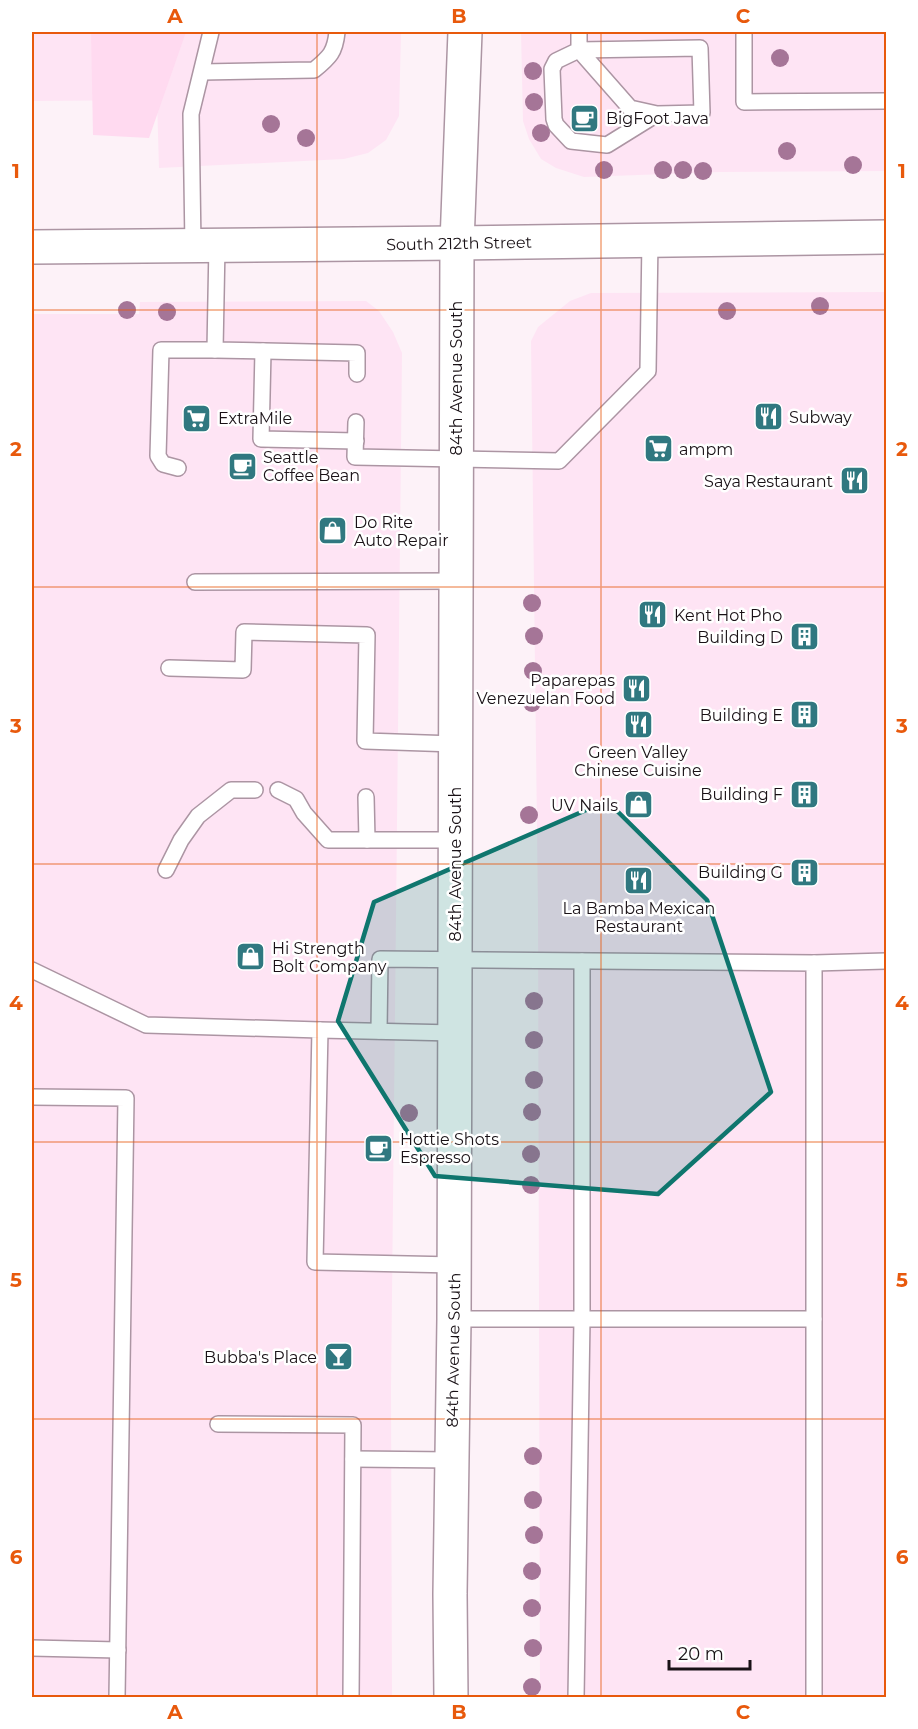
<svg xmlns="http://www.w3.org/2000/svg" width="918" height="1729" viewBox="0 0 918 1729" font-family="Montserrat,sans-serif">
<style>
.built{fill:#fee4f4}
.green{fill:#ffdaf0}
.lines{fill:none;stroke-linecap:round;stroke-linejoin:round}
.service-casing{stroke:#ac95a3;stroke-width:18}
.secondary-casing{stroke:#ac95a3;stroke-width:36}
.primary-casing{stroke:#ac95a3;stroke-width:36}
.service{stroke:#fff;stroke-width:15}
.secondary{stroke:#fff;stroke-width:33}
.primary{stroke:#fff;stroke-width:33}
.tree{fill:#a57597}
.marked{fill:#0f766e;fill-opacity:0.2;stroke:#0f766e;stroke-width:4.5;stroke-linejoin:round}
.grid{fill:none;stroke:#e8590c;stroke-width:1.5;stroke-opacity:0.55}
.labels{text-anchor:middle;stroke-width:5;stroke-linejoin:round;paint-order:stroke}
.poi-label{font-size:16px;fill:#191116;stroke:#fff;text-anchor:start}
.street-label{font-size:16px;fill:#191116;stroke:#fff}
.neatline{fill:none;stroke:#e8590c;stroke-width:2}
.grid-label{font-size:20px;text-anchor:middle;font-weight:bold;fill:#e8590c}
</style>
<rect width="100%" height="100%" fill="#fdf2f8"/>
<!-- built -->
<g class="built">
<polygon points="32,32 401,32 399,116 386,140 368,153 344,159 159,168 157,100 32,101"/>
<polygon points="521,32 886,32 886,171 720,172 584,177 556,168 541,159 529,139 523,121"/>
<polygon points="886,292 886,1697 540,1697 538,910 531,341 538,327 570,301 591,293"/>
<polygon points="366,301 379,311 393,332 402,353 391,1389 392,1697 32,1697 32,314 139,314 140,302"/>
</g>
<!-- green -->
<polygon class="green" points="91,32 186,32 149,138 93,135"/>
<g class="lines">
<defs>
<g id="service">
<polyline points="579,32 579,50 630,108 657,114 702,113 700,48 579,50 556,61 552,69 554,119 556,125 571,141 607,145 657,114"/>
<polyline points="744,32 744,102 886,101"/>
<path d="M 202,72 L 314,70 C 330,57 335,52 337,32"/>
<polyline points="217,245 215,350 357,353 357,374"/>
<polyline points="193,246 191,114 211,32"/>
<polyline points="263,351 261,439 356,441"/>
<polyline points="356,422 355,457 559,461 648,371 650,240"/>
<polyline points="178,468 163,464 158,456 161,350 215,350"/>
<polyline points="195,582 456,581"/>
<polyline points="169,668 243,670 244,632 367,635 365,741 455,744"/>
<polyline points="278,790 296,799 304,813 328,840 455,840"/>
<polyline points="366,797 367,840"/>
<polyline points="166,870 181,840 198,816 231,790 255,790"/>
<polyline points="814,963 886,961"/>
<polyline points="32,970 146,1025 320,1030 315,1262 454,1265"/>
<polyline points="320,1030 454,1033"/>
<polyline points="379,1031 380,959 814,963 814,1698"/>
<polyline points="32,1097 126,1098 117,1698"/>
<polyline points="454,1319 814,1319"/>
<polyline points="218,1424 353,1425 351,1698"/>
<polyline points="353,1459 452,1460"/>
<polyline points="32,1648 118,1650"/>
<polyline points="576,1698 582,1319 582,961"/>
</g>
<polyline id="secondary" points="451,1698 450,1594 454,1319 457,243 465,32"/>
<polyline id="primary" points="32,247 457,243 886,237"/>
</defs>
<!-- service casing -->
<use href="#service" class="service-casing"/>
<!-- secondary casing -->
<use href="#secondary" class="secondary-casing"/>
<!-- primary casing -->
<use href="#primary" class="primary-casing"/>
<!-- service -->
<use href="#service" class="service"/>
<!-- secondary -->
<use href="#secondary" class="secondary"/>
<!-- primary -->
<use href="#primary" class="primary"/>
</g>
<!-- trees -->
<g class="tree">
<circle cx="780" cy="58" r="9"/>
<circle cx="533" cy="71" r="9"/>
<circle cx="534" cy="102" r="9"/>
<circle cx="271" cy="124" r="9"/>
<circle cx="541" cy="133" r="9"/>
<circle cx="306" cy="138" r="9"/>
<circle cx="787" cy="151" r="9"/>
<circle cx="853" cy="165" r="9"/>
<circle cx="604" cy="170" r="9"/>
<circle cx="663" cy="170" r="9"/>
<circle cx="683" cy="170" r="9"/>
<circle cx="703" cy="171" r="9"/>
<circle cx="820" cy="306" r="9"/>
<circle cx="127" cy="310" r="9"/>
<circle cx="727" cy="311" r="9"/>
<circle cx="167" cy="312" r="9"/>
<circle cx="532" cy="603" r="9"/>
<circle cx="534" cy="636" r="9"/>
<circle cx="533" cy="671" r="9"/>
<circle cx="532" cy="703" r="9"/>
<circle cx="529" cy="815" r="9"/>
<circle cx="534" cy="1001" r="9"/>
<circle cx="534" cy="1040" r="9"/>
<circle cx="534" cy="1080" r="9"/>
<circle cx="532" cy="1112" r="9"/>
<circle cx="409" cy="1113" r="9"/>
<circle cx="531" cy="1154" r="9"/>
<circle cx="531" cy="1185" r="9"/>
<circle cx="533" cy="1456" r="9"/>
<circle cx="533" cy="1500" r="9"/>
<circle cx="534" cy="1535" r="9"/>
<circle cx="532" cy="1571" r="9"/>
<circle cx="532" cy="1608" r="9"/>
<circle cx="533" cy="1648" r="9"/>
<circle cx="532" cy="1687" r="9"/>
</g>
<!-- marked area -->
<path class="marked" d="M 607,801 L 707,900 L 771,1092 L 658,1194 L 435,1176 L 338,1021 L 374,902 Z"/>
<!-- grid -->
<path class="grid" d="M 317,32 L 317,1698M 601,32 L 601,1698M 32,310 L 886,310M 32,587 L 886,587M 32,864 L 886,864M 32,1142 L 886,1142M 32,1419 L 886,1419"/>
<!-- icons -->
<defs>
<symbol id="cafe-square" viewBox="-11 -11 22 22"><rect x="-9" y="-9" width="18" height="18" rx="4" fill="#307880" stroke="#fff"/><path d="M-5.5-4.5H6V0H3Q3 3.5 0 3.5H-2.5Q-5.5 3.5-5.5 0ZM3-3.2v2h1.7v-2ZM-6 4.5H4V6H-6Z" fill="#fff"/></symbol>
<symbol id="restaurant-square" viewBox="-11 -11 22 22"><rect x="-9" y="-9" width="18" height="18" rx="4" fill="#307880" stroke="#fff"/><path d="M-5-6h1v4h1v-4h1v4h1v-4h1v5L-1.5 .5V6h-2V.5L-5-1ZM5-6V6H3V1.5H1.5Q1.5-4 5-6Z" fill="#fff"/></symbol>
<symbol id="supermarket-square" viewBox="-11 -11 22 22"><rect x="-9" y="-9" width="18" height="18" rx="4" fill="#307880" stroke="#fff"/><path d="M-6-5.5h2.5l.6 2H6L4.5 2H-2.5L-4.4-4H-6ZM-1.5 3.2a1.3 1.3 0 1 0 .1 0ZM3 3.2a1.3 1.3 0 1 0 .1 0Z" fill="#fff"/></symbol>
<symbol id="shop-square" viewBox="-11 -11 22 22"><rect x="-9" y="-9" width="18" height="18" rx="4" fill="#307880" stroke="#fff"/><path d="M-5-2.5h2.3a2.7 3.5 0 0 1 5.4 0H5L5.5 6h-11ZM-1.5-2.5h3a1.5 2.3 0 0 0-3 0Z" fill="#fff"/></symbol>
<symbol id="building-square" viewBox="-11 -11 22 22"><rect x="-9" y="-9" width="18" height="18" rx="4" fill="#307880" stroke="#fff"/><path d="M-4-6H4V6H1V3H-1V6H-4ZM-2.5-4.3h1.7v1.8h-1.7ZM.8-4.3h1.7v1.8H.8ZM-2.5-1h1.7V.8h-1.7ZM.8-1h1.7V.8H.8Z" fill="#fff"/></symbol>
<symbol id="bar-square" viewBox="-11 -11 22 22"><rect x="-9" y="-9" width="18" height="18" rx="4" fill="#307880" stroke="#fff"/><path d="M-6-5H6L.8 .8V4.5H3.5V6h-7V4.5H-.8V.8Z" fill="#fff"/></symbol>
</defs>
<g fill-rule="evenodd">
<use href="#cafe-square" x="568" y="102" width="33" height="33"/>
<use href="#restaurant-square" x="752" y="400" width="33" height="33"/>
<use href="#supermarket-square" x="180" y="402" width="33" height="33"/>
<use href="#supermarket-square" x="642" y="432" width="33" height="33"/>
<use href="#cafe-square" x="226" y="450" width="33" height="33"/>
<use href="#restaurant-square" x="838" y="464" width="33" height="33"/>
<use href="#shop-square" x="316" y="514" width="33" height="33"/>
<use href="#restaurant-square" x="636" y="598" width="33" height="33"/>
<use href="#building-square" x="788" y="620" width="33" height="33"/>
<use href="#restaurant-square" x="620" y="672" width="33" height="33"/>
<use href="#building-square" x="788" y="698" width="33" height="33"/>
<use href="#restaurant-square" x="622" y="708" width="33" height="33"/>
<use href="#building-square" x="788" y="778" width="33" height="33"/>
<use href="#shop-square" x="622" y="788" width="33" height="33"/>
<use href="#building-square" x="788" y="856" width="33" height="33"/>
<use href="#restaurant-square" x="622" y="864" width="33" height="33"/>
<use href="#shop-square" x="234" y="940" width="33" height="33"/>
<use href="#cafe-square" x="362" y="1132" width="33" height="33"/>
<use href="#bar-square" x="322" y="1340" width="33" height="33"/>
</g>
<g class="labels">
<!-- poi labels -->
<g class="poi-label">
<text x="606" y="124">BigFoot Java</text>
<text x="789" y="423">Subway</text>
<text x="218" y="424">ExtraMile</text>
<text x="679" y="455">ampm</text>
<text x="263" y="463">Seattle<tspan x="263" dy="18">Coffee Bean</tspan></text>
<text x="833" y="487" text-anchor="end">Saya Restaurant</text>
<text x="354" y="528">Do Rite<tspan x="354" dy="18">Auto Repair</tspan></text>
<text x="674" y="621">Kent Hot Pho</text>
<text x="783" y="643" text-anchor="end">Building D</text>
<text x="615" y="686" text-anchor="end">Paparepas<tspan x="615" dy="18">Venezuelan Food</tspan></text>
<text x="783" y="721" text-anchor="end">Building E</text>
<text x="638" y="758" text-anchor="middle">Green Valley<tspan x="638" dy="18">Chinese Cuisine</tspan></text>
<text x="783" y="800" text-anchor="end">Building F</text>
<text x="618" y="811" text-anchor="end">UV Nails</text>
<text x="783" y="878" text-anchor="end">Building G</text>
<text x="639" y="914" text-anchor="middle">La Bamba Mexican<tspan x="639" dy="18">Restaurant</tspan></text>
<text x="272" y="954">Hi Strength<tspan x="272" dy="18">Bolt Company</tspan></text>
<text x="400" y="1145">Hottie Shots<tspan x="400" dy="18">Espresso</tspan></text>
<text x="317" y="1363" text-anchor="end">Bubba's Place</text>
</g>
<!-- street labels -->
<g class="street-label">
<text transform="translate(459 243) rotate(-1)" y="6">South 212th Street</text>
<text transform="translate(456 378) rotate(-90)" y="6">84th Avenue South</text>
<text transform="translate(455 864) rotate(-90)" y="6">84th Avenue South</text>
<text transform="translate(453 1350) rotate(-89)" y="6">84th Avenue South</text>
</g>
</g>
<!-- border -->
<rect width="918" height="1729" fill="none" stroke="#ffffff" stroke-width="66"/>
<!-- scale -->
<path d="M669 1660v9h81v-9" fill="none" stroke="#191116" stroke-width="3"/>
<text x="678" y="1660" font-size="18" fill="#191116" stroke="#ffffff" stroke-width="4.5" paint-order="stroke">20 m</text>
<rect x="33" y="33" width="852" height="1663" class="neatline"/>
<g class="grid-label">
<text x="175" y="23">A</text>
<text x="459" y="23">B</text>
<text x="743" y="23">C</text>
<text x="16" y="178">1</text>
<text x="902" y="178">1</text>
<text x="16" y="456">2</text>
<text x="902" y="456">2</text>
<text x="16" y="733">3</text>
<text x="902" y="733">3</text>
<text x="16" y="1010">4</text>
<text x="902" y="1010">4</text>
<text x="16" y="1287">5</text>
<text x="902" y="1287">5</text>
<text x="16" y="1564">6</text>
<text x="902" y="1564">6</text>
<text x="175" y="1719">A</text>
<text x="459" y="1719">B</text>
<text x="743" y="1719">C</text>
</g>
</svg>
